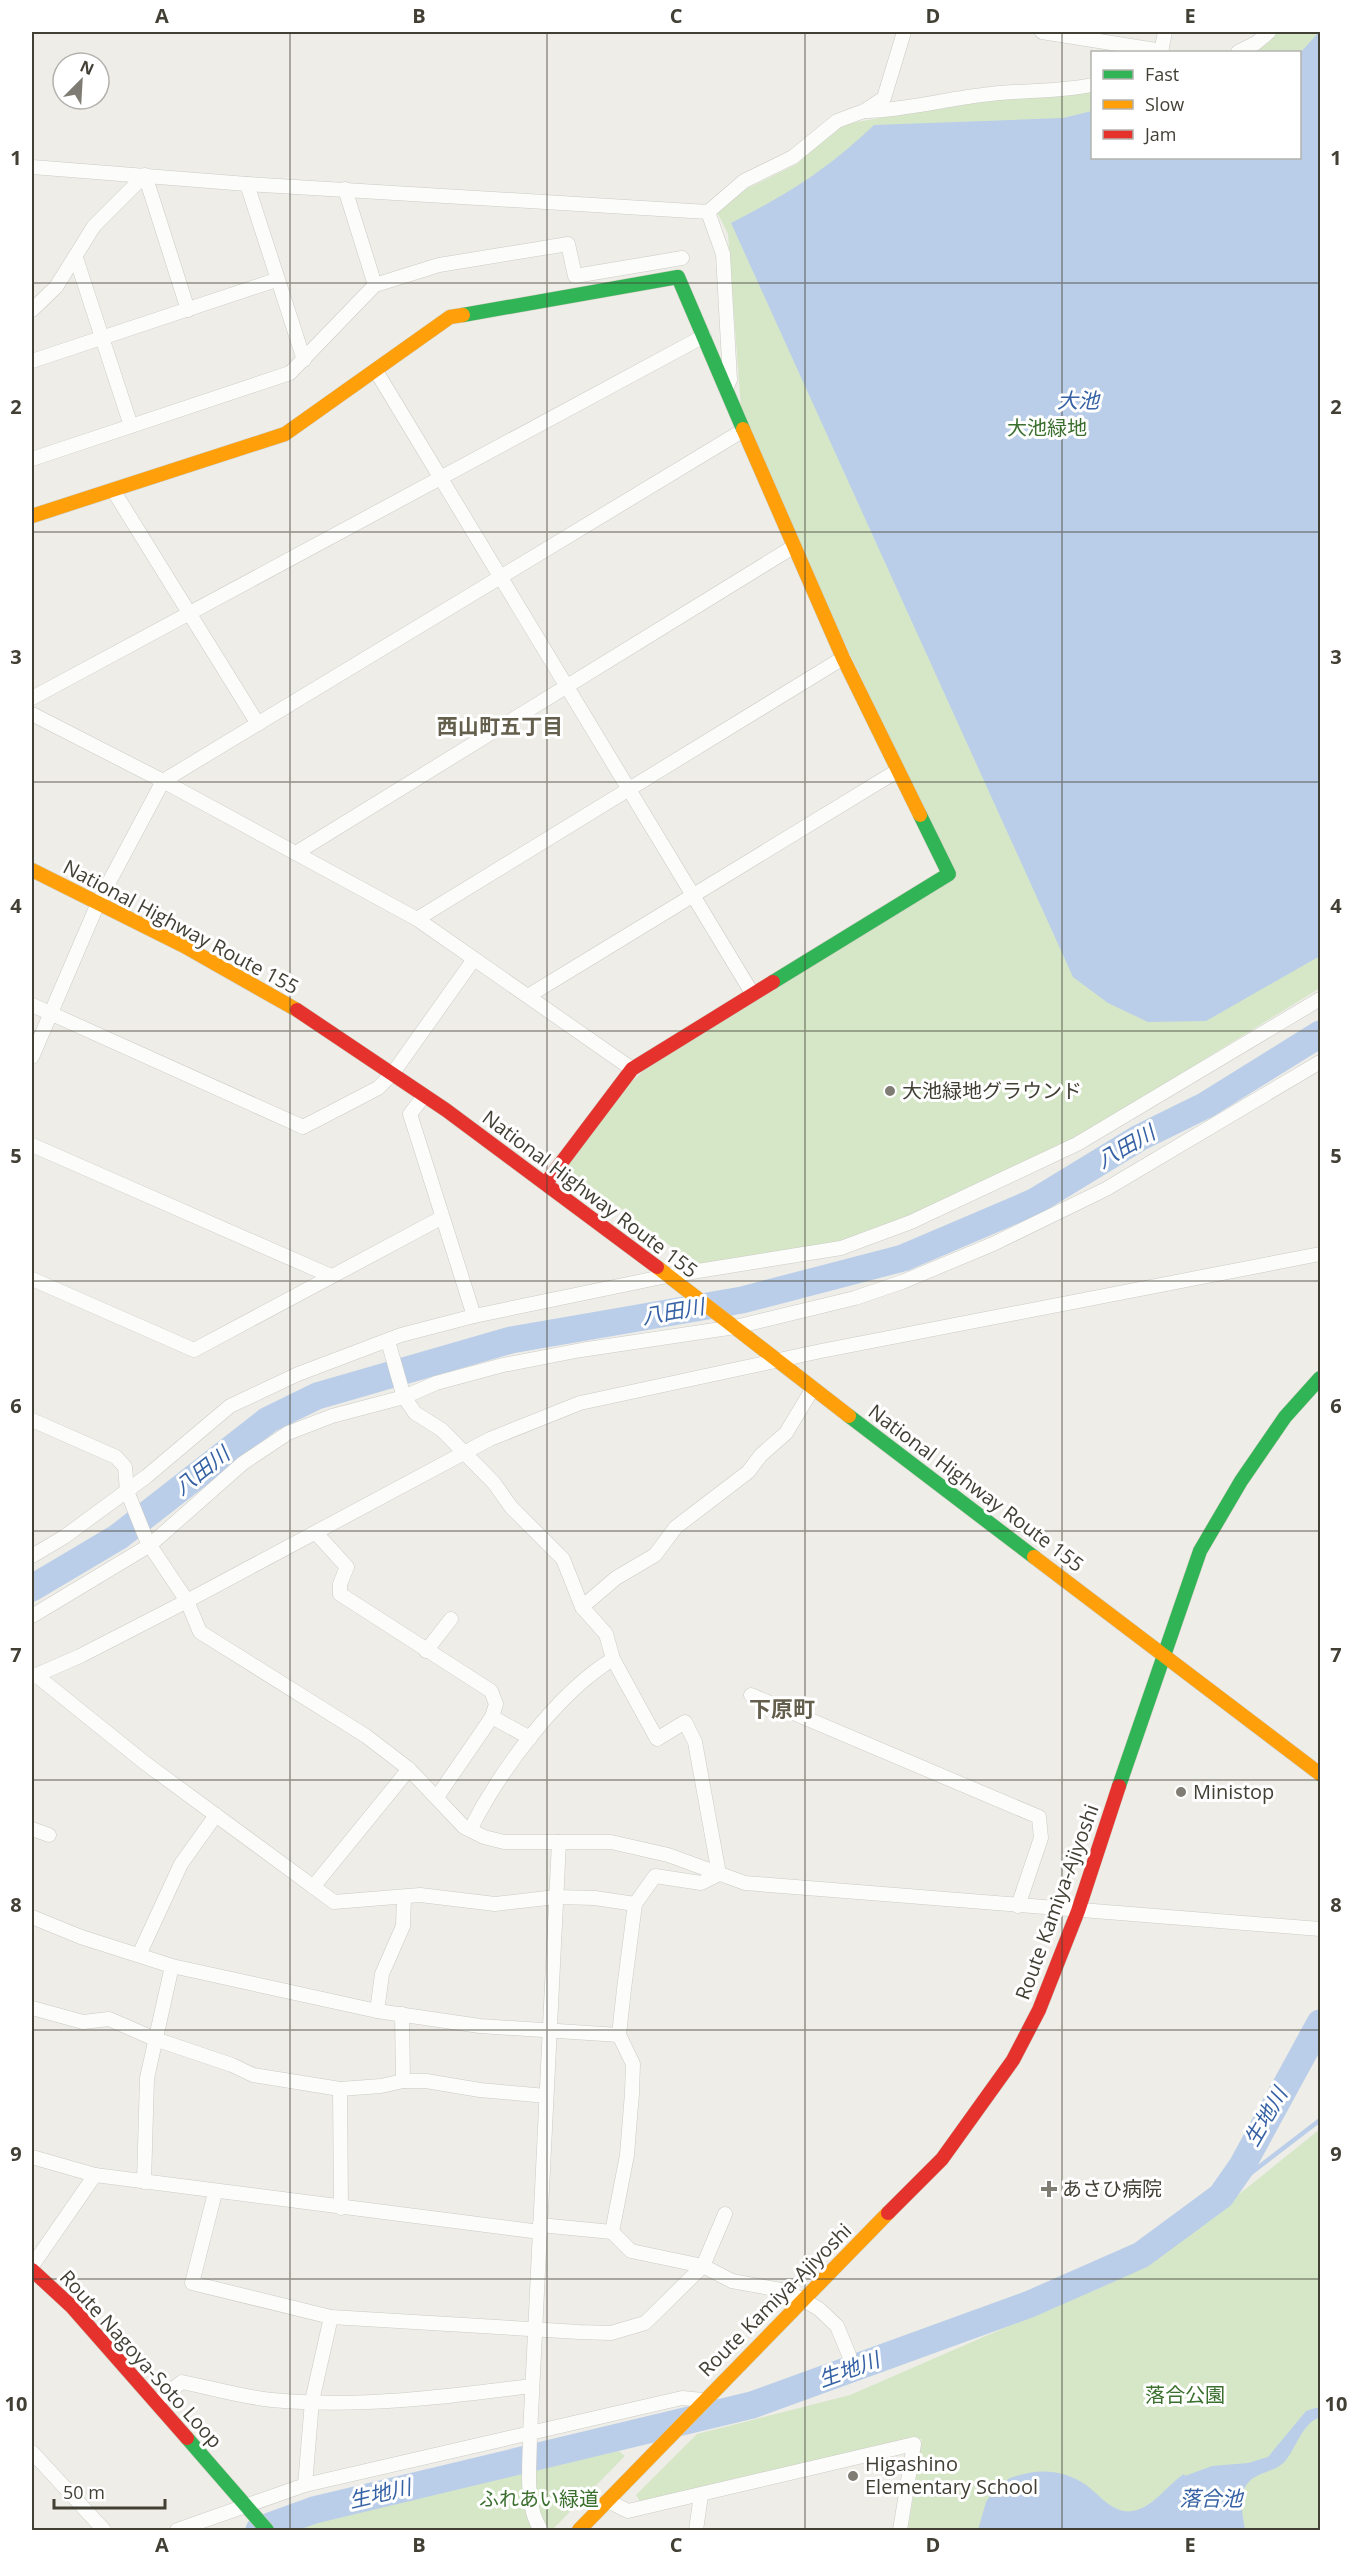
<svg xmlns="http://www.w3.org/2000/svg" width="1352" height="2562" viewBox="0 0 1352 2562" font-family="'Open Sans','Noto Sans JP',sans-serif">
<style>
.green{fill:#d6e7c8}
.water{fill:#bacee9}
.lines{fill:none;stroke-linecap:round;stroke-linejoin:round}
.stream{stroke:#bacee9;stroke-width:4.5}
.river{stroke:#bacee9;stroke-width:27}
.street-casing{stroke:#cccbc5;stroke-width:15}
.fast-casing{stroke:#cccbbf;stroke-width:15}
.slow-casing{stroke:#cccbbf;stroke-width:15}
.jam-casing{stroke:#cccbbf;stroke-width:15}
.street{stroke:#fcfcfb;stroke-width:14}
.fast{stroke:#30b455;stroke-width:14}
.slow{stroke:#ff9f0a;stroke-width:14}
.jam{stroke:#e5322d;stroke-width:14}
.grid{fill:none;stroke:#423f35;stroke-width:1.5;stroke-opacity:0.55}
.poi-dot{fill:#7e7c73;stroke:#fff;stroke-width:2}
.labels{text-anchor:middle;stroke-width:6;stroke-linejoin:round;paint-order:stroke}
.park-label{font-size:20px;fill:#3a6f2d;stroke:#fff}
.street-label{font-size:20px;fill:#423f35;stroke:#fff}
.poi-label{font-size:20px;fill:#423f35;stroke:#fff;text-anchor:start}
.water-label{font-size:21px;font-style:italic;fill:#3662a5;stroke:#fff}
.neighbourhood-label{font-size:21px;font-weight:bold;fill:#645f4d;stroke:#fff}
.quarter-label{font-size:22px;font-weight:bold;fill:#645f4d;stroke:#fff}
.neatline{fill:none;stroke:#423f35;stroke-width:2}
.grid-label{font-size:20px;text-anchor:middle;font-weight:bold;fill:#423f35}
</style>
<rect width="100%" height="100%" fill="#eeede7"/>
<!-- green -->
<g class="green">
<polygon points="1272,32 1320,32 1320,988 1080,1136 909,1217 838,1244 700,1268 564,1166 620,1092 648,1067 956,878 803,555 741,409 728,234 717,212 748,188 797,164 840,125 993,98 1061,96 1092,89 1092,158 1300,158 1300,52 1245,52"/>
<polygon points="1320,2129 1320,2530 908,2530 922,2439 641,2503 636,2495 697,2434 850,2395 1108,2283 1156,2256 1197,2228"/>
<path d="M 619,2451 L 625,2456 L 553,2529 L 294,2530 C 401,2498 509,2473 619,2451 Z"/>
</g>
<!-- water -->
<g class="water">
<path d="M 1319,32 L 1320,956 L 1206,1021 L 1148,1022 L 1108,1003 L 1073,977 L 731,223 C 788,194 828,169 874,125 L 1063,118 L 1092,111 L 1092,158 L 1300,158 L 1300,53 Z"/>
<path d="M 1315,2408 L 1320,2408 L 1320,2417 C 1302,2424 1297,2446 1286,2460 C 1276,2473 1256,2471 1247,2484 C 1238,2496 1243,2517 1245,2530 L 978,2530 L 986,2502 L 992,2493 L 1003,2490 L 1008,2479 C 1034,2468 1062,2468 1086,2485 C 1101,2496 1115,2517 1137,2510 C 1156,2504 1167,2485 1184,2474 L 1185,2476 L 1212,2466 L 1248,2463 L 1268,2457 L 1306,2411 Z"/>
</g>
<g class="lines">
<!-- stream -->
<polyline class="stream" points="1221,2196 1320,2120"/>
<!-- river -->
<g class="river">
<polyline points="32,1588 118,1537 268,1420 317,1396 511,1340 742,1300 903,1258 1034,1202 1139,1138 1206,1105 1320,1034"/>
<polyline points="259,2530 314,2510 752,2405 1030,2304 1141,2255 1221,2196 1242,2166 1320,2023"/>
</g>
<defs>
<g id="street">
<polyline points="1042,32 1162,51"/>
<polyline points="1161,52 1165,32"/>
<polyline points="1238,52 1256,43 1269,32"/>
<path d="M 866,111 C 909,110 949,98 991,94 C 1026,90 1057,92 1092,85"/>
<polyline points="32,167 247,184 708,212 744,181 793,157 837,121 864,111 884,98 904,32"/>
<polyline points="247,184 304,360"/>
<polyline points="345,189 375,285"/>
<polyline points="708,212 723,254 730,380 726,389"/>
<polyline points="76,258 131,426"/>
<polyline points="32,310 56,287 94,226 145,175 188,310"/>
<polyline points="32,361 276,280"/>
<polyline points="376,371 752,993"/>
<polyline points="32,459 290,373 375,285 439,265 568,244 575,276 682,258"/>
<polyline points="113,490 258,724"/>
<polyline points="32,698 704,336"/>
<polyline points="32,714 163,781 417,919 632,1069"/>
<polyline points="296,853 793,547"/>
<polyline points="417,919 843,658"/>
<polyline points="528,996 897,771"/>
<polyline points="32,1005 303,1127 378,1088 393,1073 474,959"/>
<polyline points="32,1057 99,901 163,781 742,431"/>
<polyline points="424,1096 410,1114 474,1316"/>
<polyline points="32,1145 331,1276"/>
<polyline points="32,1279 194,1350 441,1218"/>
<polyline points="388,1341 404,1397 415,1413 442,1430 494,1483 511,1507 563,1559 582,1607 606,1634 613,1659 657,1739 685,1722 695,1742 719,1874 701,1883 655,1876 635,1904 624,1989 619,2035 633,2064 632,2093 627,2155 612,2232 631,2251 703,2266 732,2281 781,2290 802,2299 819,2309 837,2326 849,2355"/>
<polyline points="32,1420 116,1457 125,1467 127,1491 147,1541 187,1601 200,1632 366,1736 409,1769 464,1827 484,1837 504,1842 611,1842 668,1855 745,1883 1320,1929"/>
<polyline points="316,1533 347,1567 340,1584 340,1594 491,1691 496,1704 492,1717 437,1797"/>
<polyline points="32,1556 64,1537 147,1476 230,1406 298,1374 401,1335 474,1316 667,1276 841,1248 911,1222 1077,1144 1320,999"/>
<polyline points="582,1607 616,1578 655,1555 676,1527 748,1472 761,1455 786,1433 813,1388"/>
<polyline points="32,1616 150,1545 243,1463 288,1433 332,1416 404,1397 436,1383 503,1365 581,1350 735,1327 855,1298 902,1282 993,1244 1106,1189 1320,1062"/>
<polyline points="426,1651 451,1619"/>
<polyline points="37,1676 145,1763 334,1902 420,1895 495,1904 556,1897 595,1898 635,1904"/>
<polyline points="32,1677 80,1656 187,1601 490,1439 580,1403 821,1351 1320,1254"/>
<polyline points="751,1695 1039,1817 1041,1838 1018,1906"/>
<polyline points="492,1717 530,1738"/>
<polyline points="32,1829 49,1835"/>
<path d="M 470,1830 C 499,1772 557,1693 613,1659"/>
<polyline points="313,1887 409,1769"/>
<polyline points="32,1917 81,1937 172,1966 377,2011 480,2026 619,2035"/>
<polyline points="139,1955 181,1864 216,1815"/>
<polyline points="32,2008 83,2022 109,2019 155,2039 232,2065 253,2075 340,2089 381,2086 403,2081 426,2081 480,2090 546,2096"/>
<polyline points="377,2011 382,1974 403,1926 404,1897"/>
<polyline points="402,2014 403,2081"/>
<polyline points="340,2089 341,2208"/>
<polyline points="32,2157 95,2175 540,2232"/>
<polyline points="144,2182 147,2078 172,1966"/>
<polyline points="215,2193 192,2283 331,2317 579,2332 611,2333 645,2323 703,2266 725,2214"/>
<polyline points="540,2225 612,2232"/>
<polyline points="32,2266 95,2175"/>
<path d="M 156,2402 L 182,2382 C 212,2388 242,2397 272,2400 C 359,2408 446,2397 531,2386"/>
<polyline points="32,2452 104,2530"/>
<polyline points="305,2485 312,2401 331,2317"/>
<polyline points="608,2501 628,2511 914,2444 900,2530"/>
<polyline points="177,2530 305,2485 682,2398 703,2400"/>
<path d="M 541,2530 C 524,2505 530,2464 530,2435 L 559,1842"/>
<polyline points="696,2530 701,2495"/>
</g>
<g id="fast">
<polyline points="463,315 678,277 743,429"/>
<polyline points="773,982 949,874 920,815"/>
<polyline points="849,1416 1034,1557"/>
<polyline points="1119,1786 1200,1551 1241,1481 1285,1417 1320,1378"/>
<polyline points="187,2438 267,2530"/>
</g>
<g id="slow">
<polyline points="743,429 843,658 920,815"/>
<polyline points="32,516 285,434 450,317 463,315"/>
<polyline points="32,870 184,946 297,1010"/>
<polyline points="657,1267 849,1416"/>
<polyline points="1034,1557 1320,1774"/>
<polyline points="579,2530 888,2213"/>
</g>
<g id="jam">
<polyline points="297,1010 446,1110 657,1267"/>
<polyline points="546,1183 632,1069 773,982"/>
<polyline points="888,2213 942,2159 1013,2060 1039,2010 1078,1911 1119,1786"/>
<polyline points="32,2270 71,2306 187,2438"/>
</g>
</defs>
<!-- street casing -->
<use href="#street" class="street-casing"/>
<!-- fast casing -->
<use href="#fast" class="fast-casing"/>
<!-- slow casing -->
<use href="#slow" class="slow-casing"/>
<!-- jam casing -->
<use href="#jam" class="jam-casing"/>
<!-- street -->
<use href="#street" class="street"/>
<!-- fast -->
<use href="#fast" class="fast"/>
<!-- slow -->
<use href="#slow" class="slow"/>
<!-- jam -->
<use href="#jam" class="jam"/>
</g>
<!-- grid -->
<path class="grid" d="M 290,32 L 290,2530M 547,32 L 547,2530M 805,32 L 805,2530M 1062,32 L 1062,2530M 32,283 L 1320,283M 32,532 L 1320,532M 32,782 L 1320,782M 32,1031 L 1320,1031M 32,1281 L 1320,1281M 32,1531 L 1320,1531M 32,1780 L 1320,1780M 32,2030 L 1320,2030M 32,2279 L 1320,2279"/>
<!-- markers -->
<g class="poi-dot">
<circle cx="890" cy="1091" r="6"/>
<circle cx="1181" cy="1792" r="6"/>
<path d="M1046 2180h6v6h6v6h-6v6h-6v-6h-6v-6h6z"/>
<circle cx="853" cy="2476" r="6"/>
</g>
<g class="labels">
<!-- park labels -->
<g class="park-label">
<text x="1047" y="435">大池緑地</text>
<text x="1185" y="2402">落合公園</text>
<text x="539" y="2506">ふれあい緑道</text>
</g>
<!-- street labels -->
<g class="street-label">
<text transform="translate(181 927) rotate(28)" y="7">National Highway Route 155</text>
<text transform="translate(590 1194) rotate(37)" y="7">National Highway Route 155</text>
<text transform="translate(976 1488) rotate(37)" y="7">National Highway Route 155</text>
<text transform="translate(1057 1902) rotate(-70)" y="7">Route Kamiya-Ajiyoshi</text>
<text transform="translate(775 2300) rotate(-45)" y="7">Route Kamiya-Ajiyoshi</text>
<text transform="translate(141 2359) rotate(48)" y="7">Route Nagoya-Soto Loop</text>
</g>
<!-- poi labels -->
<g class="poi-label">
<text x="902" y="1098">大池緑地グラウンド</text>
<text x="1193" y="1799">Ministop</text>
<text x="1062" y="2196">あさひ病院</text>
<text x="865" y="2471">Higashino<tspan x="865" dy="23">Elementary School</tspan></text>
</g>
<!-- water labels -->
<g class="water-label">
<text x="1078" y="408">大池</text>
<text transform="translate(1126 1147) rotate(-30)" y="7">八田川</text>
<text transform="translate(673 1312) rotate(-10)" y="7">八田川</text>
<text transform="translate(202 1471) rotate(-38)" y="7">八田川</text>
<text transform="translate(1266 2117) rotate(-60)" y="7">生地川</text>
<text transform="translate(849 2370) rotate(-20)" y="7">生地川</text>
<text transform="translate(380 2494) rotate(-13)" y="7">生地川</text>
<text x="1211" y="2506">落合池</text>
</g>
<!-- neighbourhood labels -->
<g class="neighbourhood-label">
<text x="500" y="734">西山町五丁目</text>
</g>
<!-- quarter labels -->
<g class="quarter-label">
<text x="782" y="1717">下原町</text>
</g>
</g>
<!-- border -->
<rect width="1352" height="2562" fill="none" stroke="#ffffff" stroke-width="66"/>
<!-- legend -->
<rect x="1091" y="51" width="210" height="108" fill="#ffffff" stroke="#b3b2ae" stroke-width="1.5"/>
<rect x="1103" y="70" width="30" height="9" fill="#30b455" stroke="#b3b2ae" stroke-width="1.5"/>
<text x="1145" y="81" font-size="18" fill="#423f35">Fast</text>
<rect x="1103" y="100" width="30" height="9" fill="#ff9f0a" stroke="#b3b2ae" stroke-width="1.5"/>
<text x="1145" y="111" font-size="18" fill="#423f35">Slow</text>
<rect x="1103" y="130" width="30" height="9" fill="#e5322d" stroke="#b3b2ae" stroke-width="1.5"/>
<text x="1145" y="141" font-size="18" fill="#423f35">Jam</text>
<!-- north arrow -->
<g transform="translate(81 81) rotate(24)"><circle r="28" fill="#ffffff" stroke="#b3b2ae" stroke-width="1.5"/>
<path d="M0-4.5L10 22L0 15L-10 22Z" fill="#7e7c73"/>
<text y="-9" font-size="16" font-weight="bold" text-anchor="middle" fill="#423f35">N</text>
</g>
<!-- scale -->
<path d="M54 2499v9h111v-9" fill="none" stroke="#423f35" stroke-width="3"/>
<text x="63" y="2499" font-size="18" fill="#423f35" stroke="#ffffff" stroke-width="4.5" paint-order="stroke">50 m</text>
<rect x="33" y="33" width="1286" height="2496" class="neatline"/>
<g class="grid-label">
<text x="162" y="23">A</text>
<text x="419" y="23">B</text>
<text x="676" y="23">C</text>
<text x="933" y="23">D</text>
<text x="1190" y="23">E</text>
<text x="16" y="165">1</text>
<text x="1336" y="165">1</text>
<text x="16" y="414">2</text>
<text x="1336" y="414">2</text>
<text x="16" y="664">3</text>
<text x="1336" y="664">3</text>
<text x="16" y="913">4</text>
<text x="1336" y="913">4</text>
<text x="16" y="1163">5</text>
<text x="1336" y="1163">5</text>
<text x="16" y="1413">6</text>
<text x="1336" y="1413">6</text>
<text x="16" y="1662">7</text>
<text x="1336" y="1662">7</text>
<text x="16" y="1912">8</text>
<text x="1336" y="1912">8</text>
<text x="16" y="2161">9</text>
<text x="1336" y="2161">9</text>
<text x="16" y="2411">10</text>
<text x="1336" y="2411">10</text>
<text x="162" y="2552">A</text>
<text x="419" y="2552">B</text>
<text x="676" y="2552">C</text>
<text x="933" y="2552">D</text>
<text x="1190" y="2552">E</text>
</g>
</svg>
